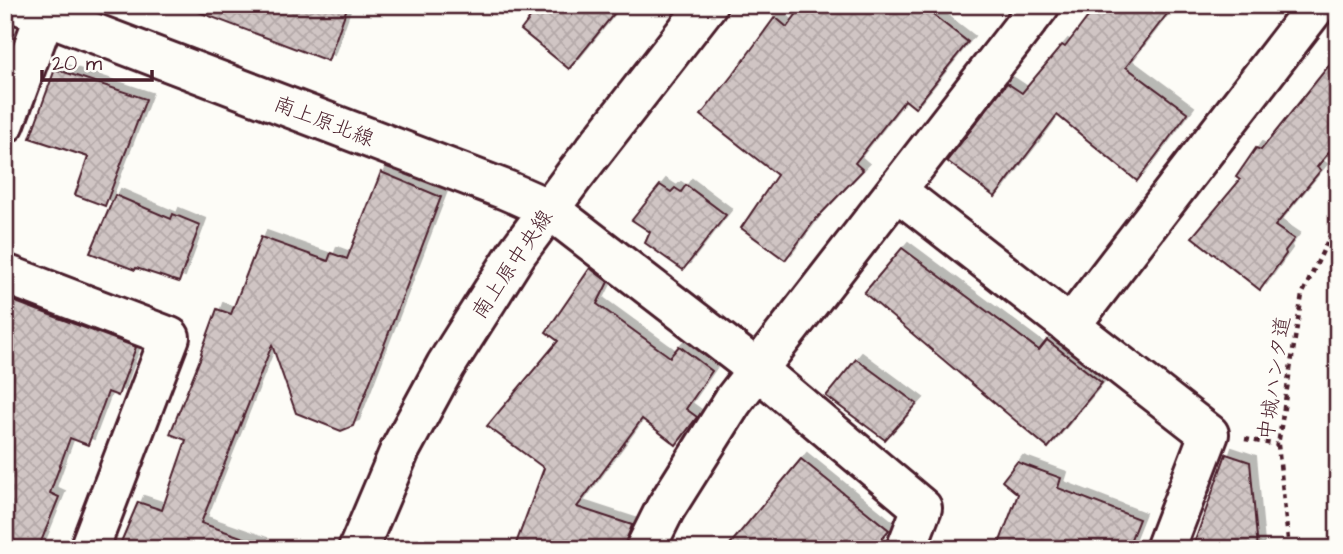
<svg xmlns="http://www.w3.org/2000/svg" width="1343" height="554" viewBox="0 0 1343 554" font-family="'Architects Daughter','Klee One',sans-serif">
<style>
.building{fill:url(#building-cross-hatch);stroke:#4a1f2b;stroke-width:2;filter:url(#shadow)}
.lines{fill:none;stroke-linecap:round;stroke-linejoin:round}
.street-casing{stroke:#4a1f2b;stroke-width:44}
.secondary-casing{stroke:#4a1f2b;stroke-width:44}
.path{stroke:#4a1f2b;stroke-width:4.5;stroke-dasharray:5 5;stroke-linecap:butt}
.street{stroke:#fdfcf7;stroke-width:38}
.secondary{stroke:#fdfcf7;stroke-width:38}
.labels{text-anchor:middle;stroke-width:5;stroke-linejoin:round;paint-order:stroke}
.street-label{font-size:21px;fill:#4a1f2b;stroke:#fdfcf7}
</style>
<defs>
<pattern id="building-cross-hatch" width="8" height="8" patternUnits="userSpaceOnUse" patternTransform="scale(1.75)"><rect width="8" height="8" fill="#d0c5c4"/><path d="M0 0l8 8M0 8l8-8" fill="none" stroke="#b4a9a9"/></pattern>
<filter id="shadow"><feDropShadow dx="6" dy="-6" stdDeviation="0" flood-color="#0004"/></filter>
</defs>
<rect width="100%" height="100%" fill="#fdfcf7"/>
<filter id="ink" filterUnits="userSpaceOnUse"><feTurbulence type="fractalNoise" baseFrequency=".0143" numOctaves="2"/><feDisplacementMap in="SourceGraphic" scale="14" xChannelSelector="R" yChannelSelector="G"/><feConvolveMatrix kernelMatrix="1 2 1 2 8 2 1 2 1" color-interpolation-filters="sRGB"/></filter>
<g filter="url(#ink)">
<!-- building -->
<g class="building">
<polygon points="189,5 348,5 328,61 188,8"/>
<polygon points="540,5 621,5 569,69 521,30"/>
<polygon points="803,5 920,5 968,42 915,108 905,100 855,163 863,170 816,219 785,260 741,228 777,175 701,115 734,73 775,17 787,27"/>
<polygon points="1097,5 1174,5 1126,67 1188,113 1137,181 1057,115 995,197 947,161 1007,83 1022,93 1062,45 1065,47"/>
<polygon points="1338,54 1338,141 1317,167 1321,170 1275,226 1294,239 1285,251 1286,254 1260,290 1192,237 1240,180 1236,177 1256,148 1261,150"/>
<polygon points="55,69 146,99 105,206 75,195 88,157 30,138"/>
<polygon points="381,172 441,197 353,426 341,431 296,413 272,345 201,523 261,544 261,549 118,549 138,502 162,510 186,440 170,434 202,354 201,353 217,309 231,314 261,237 328,261 331,253 347,259"/>
<polygon points="660,185 671,192 675,188 681,192 686,185 726,215 683,270 645,243 650,232 632,220"/>
<polygon points="115,195 171,219 173,214 200,225 179,282 136,268 135,270 90,253"/>
<polygon points="902,248 1039,350 1047,340 1102,383 1048,448 864,293"/>
<polygon points="590,268 608,282 597,304 670,357 679,346 712,371 686,409 697,417 676,445 642,419 577,507 632,525 623,549 514,549 544,468 487,426 558,341 546,332"/>
<polygon points="5,298 136,347 118,396 108,392 88,445 70,438 50,493 59,497 38,549 34,549 5,538"/>
<polygon points="856,359 917,404 885,440 826,396"/>
<polygon points="1226,454 1250,462 1258,549 1192,549"/>
<polygon points="801,459 889,530 873,549 726,549"/>
<polygon points="1017,462 1061,478 1058,488 1139,519 1127,549 997,549 1018,494 1002,481"/>
</g>
<g class="lines">
<defs>
<g id="street">
<polyline points="5,123 45,15 52,5"/>
<polyline points="897,191 1209,434 1165,549"/>
<polyline points="549,209 758,370 922,508 906,549"/>
<polyline points="5,274 170,337 89,549"/>
<polyline points="1070,326 1317,5"/>
<polyline points="645,549 665,509 733,401 1040,5"/>
</g>
<g id="secondary">
<polyline points="20,5 506,190 549,209"/>
<polyline points="358,549 400,450 446,365 517,253 574,176 707,5"/>
</g>
</defs>
<!-- street casing -->
<use href="#street" class="street-casing"/>
<!-- secondary casing -->
<use href="#secondary" class="secondary-casing"/>
<!-- path -->
<g class="path">
<polyline points="1245,439 1278,445"/>
<polyline points="1289,549 1278,445 1302,295 1338,219"/>
</g>
<!-- street -->
<use href="#street" class="street"/>
<!-- secondary -->
<use href="#secondary" class="secondary"/>
</g>
</g>
<g class="labels">
<!-- street labels -->
<g class="street-label">
<text transform="translate(324 121) rotate(21)" y="7">南上原北線</text>
<text transform="translate(512 264) rotate(-56)" y="7">南上原中央線</text>
<text transform="translate(1274 378) rotate(-82)" y="7">中城ハンタ道</text>
</g>
</g>
<!-- margin -->
<rect width="1343" height="554" fill="none" stroke="#fdfcf7" stroke-width="28"/>
<rect x="14" y="14" width="1315" height="526" fill="none" stroke="#4a1f2b" stroke-width="2.5" filter="url(#ink)"/>
<!-- scale -->
<path d="M42 70v10h110v-10" fill="none" stroke="#4a1f2b" stroke-width="3.5"/>
<text x="52" y="70" font-size="21" fill="#4a1f2b" stroke="#fdfcf7" stroke-width="5" paint-order="stroke">20 m</text>
</svg>
